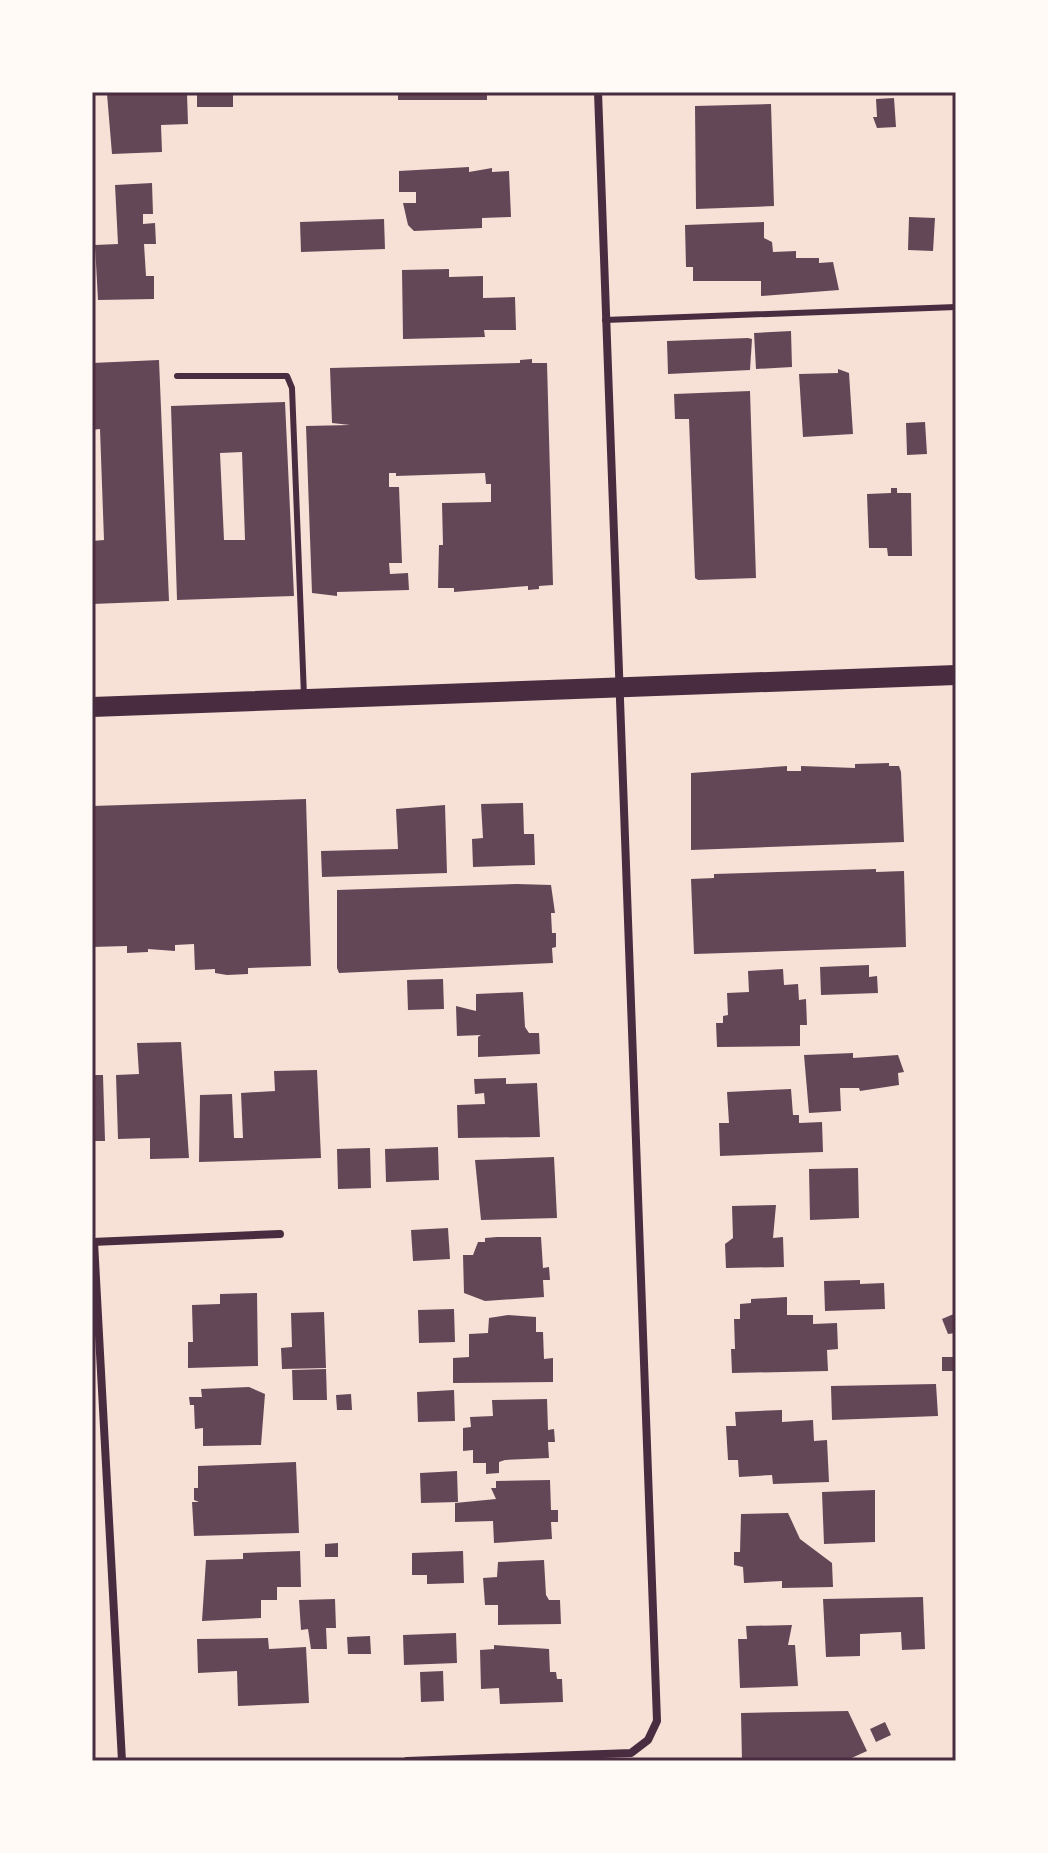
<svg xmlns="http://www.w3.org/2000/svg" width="1048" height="1853" viewBox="0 0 1048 1853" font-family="'Noto Sans',sans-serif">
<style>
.building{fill:#644757;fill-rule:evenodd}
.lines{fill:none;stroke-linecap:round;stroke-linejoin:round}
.service{stroke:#4a2c40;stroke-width:6}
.minor{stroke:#4a2c40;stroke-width:8}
.primary{stroke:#4a2c40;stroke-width:20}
.neatline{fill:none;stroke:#4a2c40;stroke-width:3}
</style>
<rect width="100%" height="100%" fill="#f7e1d7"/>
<!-- building -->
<g class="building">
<polygon points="160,92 187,93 188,124 161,125 162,152 112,154 107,94"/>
<rect x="197" y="92" width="36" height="15"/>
<rect x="398" y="92" width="89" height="8"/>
<polygon points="894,98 896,127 877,128 873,117 877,117 876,99"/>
<polygon points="771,104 774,206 696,209 695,106"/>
<polygon points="469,167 469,172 492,168 492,172 509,171 511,217 482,218 482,228 414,231 408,225 403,203 416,203 416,192 399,192 399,171"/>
<polygon points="152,183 153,214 143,214 143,224 155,223 156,244 144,244 146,276 154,276 154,299 98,300 95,245 118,244 115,185"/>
<polygon points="909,217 935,218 933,251 908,250"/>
<polygon points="384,219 385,249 301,252 300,222"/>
<polygon points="764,222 764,238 772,242 773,252 796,251 796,258 819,258 819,263 833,262 839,290 761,296 761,281 693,281 693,267 686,267 685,225"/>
<polygon points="449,269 449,277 483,276 483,298 515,297 516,330 484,330 485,337 403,339 402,270"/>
<polygon points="791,331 792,367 756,369 754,333"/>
<polygon points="748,338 752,339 750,370 668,374 667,341"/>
<polygon points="532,359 532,363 547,363 553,585 539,586 539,589 528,590 528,586 454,592 454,588 438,588 439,545 443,545 442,503 491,502 491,484 486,484 485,473 396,476 396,473 389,473 389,487 399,487 402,563 389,563 390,574 408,573 409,590 337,592 337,596 312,593 306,426 350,425 332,423 330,368 520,363 520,360"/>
<polygon points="159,360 169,601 92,604 92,541 104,540 100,429 92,430 92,363"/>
<polygon points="838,369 849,373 853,434 803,437 799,374 838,373"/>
<polygon points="750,391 756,578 698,580 695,578 689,419 675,419 674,394"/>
<path d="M 285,402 L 294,596 L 177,600 L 171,406 ZM 242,452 L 245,540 L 224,540 L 220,453 Z"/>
<polygon points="925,422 927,454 907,455 906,423"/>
<polygon points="891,488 897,488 897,493 911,493 912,556 888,556 887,548 869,548 867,494 891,493"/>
<polygon points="889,763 889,766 899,766 901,772 904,842 691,850 691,773 787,766 787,771 801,771 801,766 855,768 855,764"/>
<polygon points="306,799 311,966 248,968 248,974 227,975 215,973 215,969 195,970 194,944 175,945 175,951 148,949 148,952 127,953 127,946 92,947 92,806"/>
<polygon points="523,803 524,834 534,834 535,865 473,867 472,839 483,838 481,804"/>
<polygon points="445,805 447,873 322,877 321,851 398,849 396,809"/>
<polygon points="876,869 876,872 904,871 906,947 694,954 691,879 714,878 714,874"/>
<polygon points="517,884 551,885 555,913 551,913 552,933 556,933 556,947 552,948 553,963 339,973 337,968 337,890"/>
<polygon points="869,965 869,977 877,976 878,993 821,995 820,967"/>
<polygon points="783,969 784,985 798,984 799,1000 806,999 807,1025 800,1025 800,1046 717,1047 716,1023 723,1023 723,1016 728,1015 727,993 749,992 748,971"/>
<polygon points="443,979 444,1009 408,1010 407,980"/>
<polygon points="523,992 525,1027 529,1033 539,1033 540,1054 478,1057 478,1037 481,1035 457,1036 456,1006 476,1011 476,994"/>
<polygon points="181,1042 189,1158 150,1159 150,1138 118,1139 116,1075 139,1074 137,1043"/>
<polygon points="853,1053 853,1058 898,1055 904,1072 898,1073 899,1085 860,1091 859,1088 840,1088 841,1111 809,1113 804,1055"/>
<polygon points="317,1070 321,1158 199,1162 200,1095 232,1094 234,1138 243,1138 241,1093 275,1091 274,1071"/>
<polygon points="92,1075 103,1075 105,1141 92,1141"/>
<polygon points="506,1078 506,1084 537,1083 540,1137 458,1138 457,1105 485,1104 484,1093 475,1094 474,1079"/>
<polygon points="791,1089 793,1115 799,1115 799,1123 822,1122 823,1152 720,1156 719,1123 729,1123 727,1092"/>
<polygon points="438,1147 439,1180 386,1182 385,1149"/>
<polygon points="370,1148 371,1188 338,1189 337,1149"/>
<polygon points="554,1157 557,1218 481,1220 475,1160"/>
<polygon points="858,1168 859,1218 810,1220 809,1169"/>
<polygon points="776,1205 773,1238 783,1237 784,1267 726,1268 725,1244 733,1238 732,1206"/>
<polygon points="448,1228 450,1259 413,1261 411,1230"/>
<polygon points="497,1237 541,1237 543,1268 549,1267 550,1280 543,1280 544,1297 485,1301 464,1293 463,1255 473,1255 478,1242 485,1242 485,1238"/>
<polygon points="860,1280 860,1284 884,1283 885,1309 825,1311 824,1281"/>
<polygon points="257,1293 258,1366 188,1368 188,1342 193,1342 192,1305 220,1304 220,1294"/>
<polygon points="787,1297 787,1315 813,1315 813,1324 837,1323 838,1349 827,1350 828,1371 732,1373 731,1349 735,1349 734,1319 740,1319 740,1304 751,1303 751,1299"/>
<polygon points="454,1309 455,1342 419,1343 418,1310"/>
<polygon points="324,1312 326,1368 282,1369 281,1348 292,1347 291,1313"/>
<polygon points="956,1313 956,1333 948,1334 942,1319"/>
<polygon points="508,1315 536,1317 536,1332 543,1332 544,1359 553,1358 553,1382 453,1383 453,1358 469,1357 469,1334 488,1333 489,1318"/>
<polygon points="942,1357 955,1357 956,1371 942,1371"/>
<polygon points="326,1369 327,1400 293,1400 292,1370"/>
<polygon points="936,1384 938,1416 832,1420 831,1386"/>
<polygon points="249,1387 265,1394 261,1445 203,1446 203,1428 195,1429 194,1405 190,1405 189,1397 202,1397 201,1389"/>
<polygon points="454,1390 455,1421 418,1422 417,1392"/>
<polygon points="351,1394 352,1410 337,1410 336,1395"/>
<polygon points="547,1399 548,1430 554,1429 555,1442 548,1442 549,1458 505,1460 499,1462 499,1473 486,1474 486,1463 473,1463 473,1450 463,1451 463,1428 471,1427 470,1417 493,1416 492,1400"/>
<polygon points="782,1410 782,1422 813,1420 814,1441 827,1440 829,1482 773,1484 772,1475 739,1477 738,1460 728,1460 726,1426 736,1426 735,1412"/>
<polygon points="296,1462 299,1533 194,1536 192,1502 199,1502 194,1500 194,1488 198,1488 198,1466"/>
<polygon points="457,1471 458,1502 421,1503 420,1473"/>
<polygon points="550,1480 551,1510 558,1510 558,1522 551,1522 552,1539 494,1543 493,1521 455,1522 455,1503 496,1499 491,1488 496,1488 496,1481"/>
<polygon points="875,1490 875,1542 824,1544 822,1492"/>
<polygon points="788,1513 800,1539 832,1563 833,1587 782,1588 782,1581 744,1583 743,1567 734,1565 734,1552 740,1552 741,1514"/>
<polygon points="338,1543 338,1557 325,1557 325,1544"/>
<polygon points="300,1551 301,1587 277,1587 277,1600 261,1600 261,1618 202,1621 206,1560 243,1559 243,1553"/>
<polygon points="463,1551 464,1583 427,1584 427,1575 412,1575 412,1553"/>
<polygon points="544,1560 546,1595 549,1600 560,1600 561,1624 498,1625 498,1605 485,1605 483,1578 497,1577 498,1562"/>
<polygon points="923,1597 925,1649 902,1650 901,1632 860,1634 860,1656 826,1657 823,1599"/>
<polygon points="335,1599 336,1628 326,1628 327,1649 311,1649 308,1629 301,1630 299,1600"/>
<polygon points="792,1625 788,1645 795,1645 798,1686 740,1688 738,1639 747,1639 746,1626"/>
<polygon points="456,1633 457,1663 404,1665 403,1635"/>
<polygon points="370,1636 371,1654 348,1654 347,1637"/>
<polygon points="268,1638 269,1649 306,1647 309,1703 238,1706 237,1671 198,1673 197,1639"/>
<polygon points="494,1645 549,1649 550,1672 556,1672 557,1679 562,1679 563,1702 500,1704 499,1688 481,1689 480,1650 494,1649"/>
<polygon points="443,1671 444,1701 421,1702 420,1672"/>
<polygon points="848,1711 867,1751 845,1761 742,1761 741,1713"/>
<polygon points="885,1722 891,1735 876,1742 870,1729"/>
</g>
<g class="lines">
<!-- service -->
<g class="service">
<polyline points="605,320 956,307"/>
<polyline points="177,376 287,376 292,388 304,696"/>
</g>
<!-- minor -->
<g class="minor">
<polyline points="92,1242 280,1234"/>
<polyline points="94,1242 122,1761"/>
<polyline points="407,1761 631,1753 648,1740 657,1721 598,92"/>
</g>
<!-- primary -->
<polyline class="primary" points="92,707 956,675"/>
</g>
<!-- border -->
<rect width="1048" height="1853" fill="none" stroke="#fffaf5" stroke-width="188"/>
<rect x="94" y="94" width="860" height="1665" class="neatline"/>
</svg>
